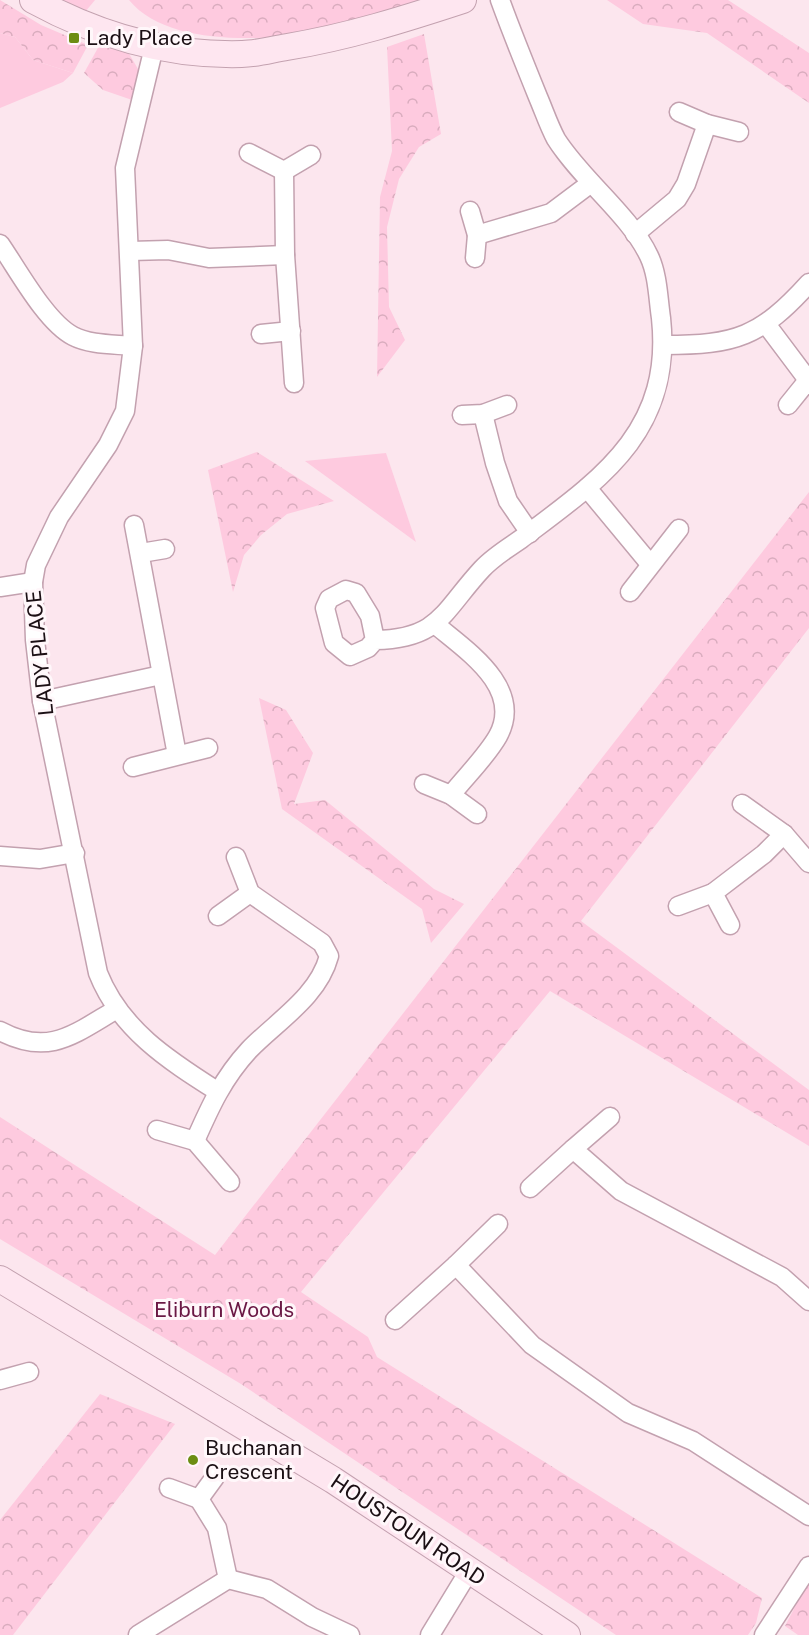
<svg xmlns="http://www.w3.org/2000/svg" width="809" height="1635" viewBox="0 0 809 1635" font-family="'Public Sans',sans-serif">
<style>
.grass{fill:#fecadf}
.forest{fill:url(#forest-crowns)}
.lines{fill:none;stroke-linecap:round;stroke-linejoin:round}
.street-casing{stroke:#c3a1af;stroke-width:21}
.secondary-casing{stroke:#c3a1af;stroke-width:28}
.street{stroke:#fff;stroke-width:18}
.secondary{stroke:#fee6f0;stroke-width:26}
.poi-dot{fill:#6c8d12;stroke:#fff7fa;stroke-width:2}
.labels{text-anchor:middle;stroke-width:6;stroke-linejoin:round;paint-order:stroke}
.poi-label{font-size:21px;fill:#1b0f14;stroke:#fff7fa;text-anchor:start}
.street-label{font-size:21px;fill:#1b0f14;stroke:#fff7fa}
.park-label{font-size:21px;fill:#6a1744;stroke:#fff7fa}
</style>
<defs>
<pattern id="forest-crowns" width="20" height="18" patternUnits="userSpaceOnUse" patternTransform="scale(1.5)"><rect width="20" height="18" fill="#fecadf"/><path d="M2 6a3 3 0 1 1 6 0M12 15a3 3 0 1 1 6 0" fill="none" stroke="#d9acbe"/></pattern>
</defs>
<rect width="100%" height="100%" fill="#fce6ee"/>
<!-- grass -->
<g class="grass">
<polygon points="60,0 95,0 85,12"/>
<polygon points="0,33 15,37 33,60 73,73 63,82 0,108"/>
<polygon points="386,453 416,542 305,461"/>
</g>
<!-- forest -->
<g class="forest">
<polygon points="0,0 41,25 88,45 73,73 33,60 15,37 0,33"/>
<path d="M 129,0 L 419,0 C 391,10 357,27 328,31 C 272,40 169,49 129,0 Z"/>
<polygon points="607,0 728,0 809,53 809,103 707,33 643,24"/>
<polygon points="424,34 441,134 419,147 399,179 387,227 389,307 405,340 377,377 380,197 392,151 387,47"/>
<polygon points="99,46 128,52 141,74 135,101 103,90 84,73"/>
<polygon points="257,452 334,501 287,514 261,535 244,555 233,592 208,470"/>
<polygon points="809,492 809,628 581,921 809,1090 809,1146 550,991 301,1292 368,1337 377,1357 762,1598 756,1623 748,1635 616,1635 241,1384 0,1239 0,1117 215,1255"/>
<polygon points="259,698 286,710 313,753 294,804 325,800 434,889 464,904 431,943 422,909 282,809"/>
<polygon points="100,1394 175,1424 13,1635 0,1635 0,1520"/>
<polygon points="809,1580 809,1635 798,1635 785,1626"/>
</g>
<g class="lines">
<defs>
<g id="street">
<path d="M 154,47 L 125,168 L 133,346 L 125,411 L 108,445 L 59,517 L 36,565 L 33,582 L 35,640 L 42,701 L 98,973 C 120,1029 168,1060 217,1091"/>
<polyline points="679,112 707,124 739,132"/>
<polyline points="249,153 284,171"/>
<polyline points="284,171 285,255 294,383"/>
<polyline points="284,171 311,155"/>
<polyline points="470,211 477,235 475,258"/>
<polyline points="635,234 677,199 686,184 707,124"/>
<polyline points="477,235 551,213 591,183"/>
<path d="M 0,244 C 18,270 46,322 73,336 C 90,345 114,344 133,346"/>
<polyline points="130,251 168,250 209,258 285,255"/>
<polyline points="766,324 808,380"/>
<polyline points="261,334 291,331"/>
<path d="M 664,345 C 736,345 760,337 809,283"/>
<polyline points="788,405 809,379"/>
<polyline points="483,414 495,463 508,501 530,533"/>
<polyline points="462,415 483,414 507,405"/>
<polyline points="587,488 650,564"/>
<polyline points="134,525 177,755"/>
<polyline points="141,553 165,549"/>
<polyline points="0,587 33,582"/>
<polyline points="630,592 679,529"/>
<path d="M 436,625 C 467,651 524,688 498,736 C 486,757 466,776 451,795"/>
<path d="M 375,640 L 370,616 L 356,593 L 346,590 L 329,599 L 325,608 L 334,643 L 350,656 L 368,648 L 375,640 C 440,639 443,611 482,569 C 493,557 508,548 521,539 C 601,479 673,431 661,318 C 658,298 658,275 649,256 C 629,214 582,180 556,139 C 549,126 544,111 538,97 C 525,65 512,33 500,0"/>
<polyline points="42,701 161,675"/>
<polyline points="133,767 208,748"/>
<polyline points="424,784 451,795 477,814"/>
<polyline points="742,804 784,834 809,863"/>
<polyline points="0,856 40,859 75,853"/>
<polyline points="678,906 713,893"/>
<polyline points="218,916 250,893"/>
<polyline points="730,925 713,893 764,854 784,834"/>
<path d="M 0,1031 C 49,1057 74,1034 117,1009"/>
<polyline points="610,1117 573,1149 621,1191 782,1277 809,1301"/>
<polyline points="157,1130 195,1141 230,1182"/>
<path d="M 195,1141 C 210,1107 223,1078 249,1050 C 277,1021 318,997 329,956 L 322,943 L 250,893 L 236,857"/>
<polyline points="530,1188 573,1149"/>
<polyline points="456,1265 498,1224"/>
<polyline points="395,1320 456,1265 532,1345 628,1413 693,1441 809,1516"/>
<polyline points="0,1380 29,1372"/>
<polyline points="169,1488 199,1499 215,1477"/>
<polyline points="199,1499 217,1528 228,1579"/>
<polyline points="138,1635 228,1579 267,1589 312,1617 350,1635"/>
<polyline points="430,1635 469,1571"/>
<polyline points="764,1635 809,1566"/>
</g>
<g id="secondary">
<path d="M 33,0 C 97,35 169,56 242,54 C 257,54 273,49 287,47 C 348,37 405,19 463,0"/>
<polyline points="0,1279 333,1480 567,1635"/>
</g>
</defs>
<!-- street casing -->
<use href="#street" class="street-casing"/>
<!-- secondary casing -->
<use href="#secondary" class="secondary-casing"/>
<!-- street -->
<use href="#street" class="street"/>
<!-- secondary -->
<use href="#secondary" class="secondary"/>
</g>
<!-- markers -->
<g class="poi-dot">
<rect x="68" y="32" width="12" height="12" rx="3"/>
<circle cx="193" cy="1460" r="6"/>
</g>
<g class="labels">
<!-- poi labels -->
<g class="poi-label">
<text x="86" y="45">Lady Place</text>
<text x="205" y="1455">Buchanan<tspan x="205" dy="24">Crescent</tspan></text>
</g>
<!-- street labels -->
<g class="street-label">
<text transform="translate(40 653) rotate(-96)" y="7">LADY PLACE</text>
<text transform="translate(408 1530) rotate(34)" y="7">HOUSTOUN ROAD</text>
</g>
<!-- park labels -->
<g class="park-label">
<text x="224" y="1317">Eliburn Woods</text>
</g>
</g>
</svg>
